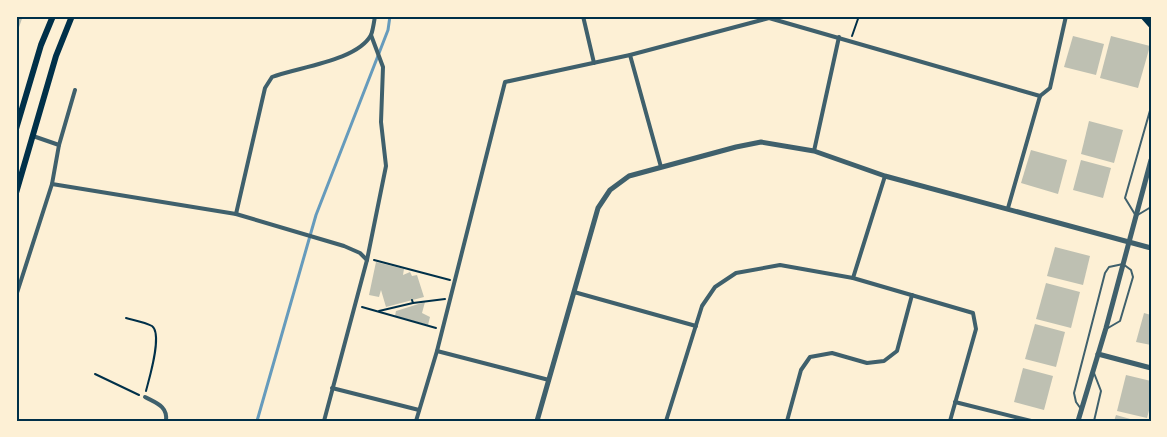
<svg xmlns="http://www.w3.org/2000/svg" width="1167" height="437" viewBox="0 0 1167 437" font-family="Jost,sans-serif">
<style>
.lines{fill:none;stroke-linecap:round;stroke-linejoin:round}
.stream{stroke:#669bbc;stroke-width:3}
.building{fill:#bec0b2}
.path{stroke:#003049;stroke-width:2}
.service{stroke:#3f606c;stroke-width:2}
.minor{stroke:#3f606c;stroke-width:4}
.tertiary{stroke:#3f606c;stroke-width:5}
.primary{stroke:#003049;stroke-width:6}
.neatline{fill:none;stroke:#003049;stroke-width:2}
</style>
<rect width="100%" height="100%" fill="#fdf0d5"/>
<g class="lines">
<!-- stream -->
<polyline class="stream" points="257,421 316,215 388,30 390,16"/>
</g>
<!-- building -->
<g class="building">
<polygon points="16,16 23,16 18,30 16,29"/>
<polygon points="1073,36 1104,44 1096,75 1064,67"/>
<polygon points="1111,36 1150,46 1138,88 1100,78"/>
<polygon points="1089,121 1123,130 1114,163 1081,154"/>
<polygon points="1031,150 1067,160 1058,194 1021,183"/>
<polygon points="1081,160 1111,168 1103,198 1073,190"/>
<polygon points="1055,247 1090,256 1083,285 1047,276"/>
<polygon points="376,262 404,269 403,275 410,272 412,276 417,275 424,297 386,307 381,290 379,297 369,295"/>
<polygon points="1046,283 1080,292 1071,328 1036,319"/>
<polygon points="425,302 422,313 430,317 428,325 395,316 396,311"/>
<polygon points="1144,313 1151,315 1151,345 1136,342"/>
<polygon points="1035,324 1065,332 1056,367 1025,359"/>
<polygon points="1023,368 1053,376 1044,410 1014,402"/>
<polygon points="1126,375 1151,381 1151,403 1147,418 1117,411"/>
<polygon points="1116,415 1134,420 1134,421 1114,421"/>
</g>
<g class="lines">
<!-- path -->
<g class="path">
<polyline points="852,36 859,16"/>
<polyline points="374,260 450,280"/>
<polyline points="412,300 413,303 445,299"/>
<polyline points="362,307 436,328"/>
<polyline points="379,311 413,303"/>
<path d="M 126,318 C 133,320 145,322 152,326 C 163,334 149,379 146,391"/>
<polyline points="95,374 139,395"/>
</g>
<!-- service -->
<g class="service">
<polyline points="1151,107 1125,198 1136,216 1151,207"/>
<polyline points="1094,373 1101,391 1094,421"/>
<polyline points="1081,409 1076,402 1074,393 1105,273 1109,267 1123,264 1131,270 1133,277 1120,321 1108,328"/>
</g>
<!-- minor -->
<g class="minor">
<polyline points="583,16 594,63"/>
<polyline points="630,55 661,167"/>
<polyline points="1040,96 1050,88 1066,16"/>
<polyline points="33,136 59,145"/>
<polyline points="814,151 839,37"/>
<polyline points="52,184 236,214 344,246 360,253 367,260"/>
<polyline points="1008,208 1040,96"/>
<path d="M 236,214 L 265,88 L 272,77 C 298,67 357,61 371,35 C 373,30 374,22 375,16"/>
<polyline points="853,278 885,176"/>
<polyline points="574,292 696,326"/>
<polyline points="16,296 52,184 59,145 75,90"/>
<polyline points="437,351 549,380"/>
<polyline points="332,388 419,410"/>
<path d="M 145,397 C 156,403 168,406 166,421"/>
<polyline points="955,402 1031,421"/>
<polyline points="324,421 367,260 386,166 381,122 383,67 371,35"/>
<polyline points="416,421 437,351 505,82 630,55 769,18 1040,96"/>
<polyline points="666,421 702,306 715,287 736,273 780,265 853,278 973,313 976,329 950,421"/>
<polyline points="787,421 801,370 810,357 832,353 867,363 884,361 897,351 912,295"/>
</g>
<!-- tertiary -->
<g class="tertiary">
<polyline points="1098,354 1151,368"/>
<polyline points="537,421 598,208 610,190 629,176 736,147 761,142 814,151 885,176 1151,248"/>
<polyline points="1078,421 1106,328 1151,160"/>
</g>
<!-- primary -->
<g class="primary">
<polyline points="1143,16 1151,25"/>
<polyline points="16,129 41,45 53,16"/>
<polyline points="16,193 56,56 72,16"/>
</g>
</g>
<!-- border -->
<rect width="1167" height="437" fill="none" stroke="#fdf0d5" stroke-width="35"/>
<rect x="18" y="18" width="1132" height="402" class="neatline"/>
</svg>
